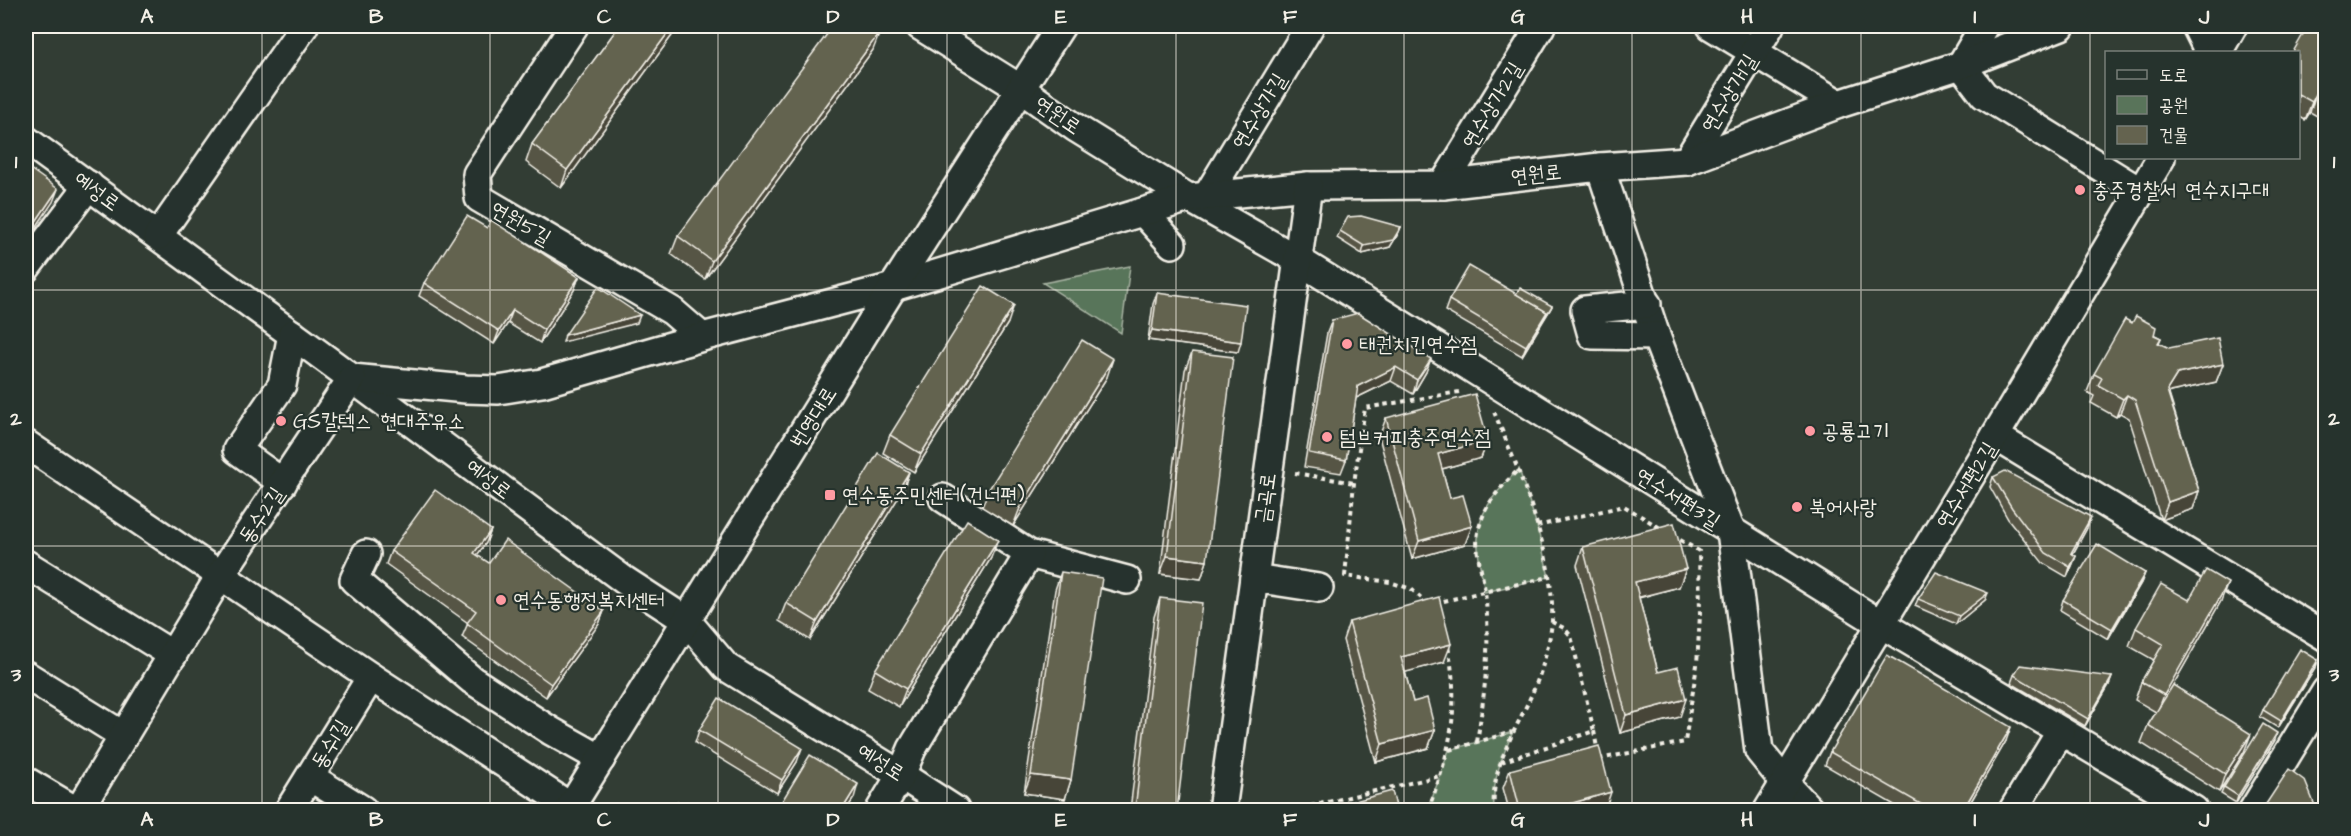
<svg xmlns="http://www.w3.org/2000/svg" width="2351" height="836" viewBox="0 0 2351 836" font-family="'Architects Daughter','Poor Story',sans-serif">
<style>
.green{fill:#59745a;stroke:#a6b2a1;stroke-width:1.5}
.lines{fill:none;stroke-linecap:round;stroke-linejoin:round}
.minor-casing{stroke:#f4f1e8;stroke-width:32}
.path{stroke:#f4f1e8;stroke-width:4;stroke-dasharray:4.5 4.5;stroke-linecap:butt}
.minor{stroke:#26332d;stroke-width:27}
.wall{fill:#565544;stroke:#f4f1e8;stroke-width:1.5}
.shaded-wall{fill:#464537;stroke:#f4f1e8;stroke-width:1.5}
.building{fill:#64634f;stroke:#f4f1e8;stroke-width:1.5}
.grid{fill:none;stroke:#f4f1e8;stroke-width:1.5;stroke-opacity:0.55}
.poi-dot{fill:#ff9aa2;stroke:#26332d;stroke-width:2}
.labels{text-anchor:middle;stroke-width:4.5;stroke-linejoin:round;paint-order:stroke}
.street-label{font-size:21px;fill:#f4f1e8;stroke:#26332d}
.poi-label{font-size:21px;fill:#f4f1e8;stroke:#26332d;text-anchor:start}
.neatline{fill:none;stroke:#f4f1e8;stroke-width:2}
.grid-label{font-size:20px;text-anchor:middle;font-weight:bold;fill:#f4f1e8}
</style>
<rect width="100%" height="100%" fill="#323d34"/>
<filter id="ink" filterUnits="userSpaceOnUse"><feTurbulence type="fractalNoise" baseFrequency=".0167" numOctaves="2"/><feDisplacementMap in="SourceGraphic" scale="12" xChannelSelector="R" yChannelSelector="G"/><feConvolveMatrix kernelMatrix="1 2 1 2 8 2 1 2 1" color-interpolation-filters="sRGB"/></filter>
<g filter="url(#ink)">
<!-- green -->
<g class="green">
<polygon points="1130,266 1121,333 1043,283"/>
<path d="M 1519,469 L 1537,526 L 1549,577 L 1485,592 C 1472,530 1473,514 1519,469 Z"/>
<path d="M 1513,732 C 1501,759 1492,780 1494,810 L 1428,810 L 1449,750 Z"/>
</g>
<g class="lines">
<defs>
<g id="minor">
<polyline points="574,26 477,174 479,198 672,311 702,337"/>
<polyline points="920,26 1021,89 1076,128 1189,198 1298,260 1881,624 2194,810"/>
<polyline points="1711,26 1839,104"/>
<polyline points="1984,26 1961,65 1984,95 2141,192"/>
<polyline points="2196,26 2209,52"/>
<polyline points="2218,52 2233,26"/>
<polyline points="26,140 330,362 624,580 687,621 726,667 901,775 955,810"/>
<polyline points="1687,161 1770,26"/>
<polyline points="1600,167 1656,336 1731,531 1759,751 1785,783 1810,810"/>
<polyline points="1443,185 1541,26"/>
<polyline points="1207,196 1310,26"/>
<polyline points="1143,212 1172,244"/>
<polyline points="158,236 304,26"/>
<polyline points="26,268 89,185"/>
<polyline points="1647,304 1585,310 1592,335 1656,336"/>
<polyline points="352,378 466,389 498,390 542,383 702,337 893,287 1189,198 1308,186 1443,185 1600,167 1687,161 1839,104 1961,65 2061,26"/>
<polyline points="1995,436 2326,637"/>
<polyline points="26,444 371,677 571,807"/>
<polyline points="283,483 237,450 282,385 292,334"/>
<polyline points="943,498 1029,554 1127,580"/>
<polyline points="366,554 354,580 472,680 551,731 601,759"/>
<polyline points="26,564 173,655"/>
<polyline points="1254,578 1319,588"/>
<polyline points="26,675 124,736"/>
<polyline points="310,777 363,810"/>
<polyline points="26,781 75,810"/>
<polyline points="79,810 220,576 352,378"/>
<polyline points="289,810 371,677"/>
<polyline points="569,810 893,287 1061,26"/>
<polyline points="880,810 901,775 912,749 1029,554"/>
<polyline points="1222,810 1308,186"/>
<polyline points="1768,810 1995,436 2161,158"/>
<polyline points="2013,810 2061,731"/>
<polyline points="2253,810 2326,691"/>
</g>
</defs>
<!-- minor casing -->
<use href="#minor" class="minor-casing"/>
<!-- path -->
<g class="path">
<path d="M 1494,412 C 1520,473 1555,554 1552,621 C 1551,636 1544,664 1538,679 C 1522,723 1490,761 1494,810"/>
<polyline points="1295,473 1354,483"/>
<polyline points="1537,526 1624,506 1662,529"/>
<polyline points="1435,603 1549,577"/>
<polyline points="1428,604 1411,589 1390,582 1345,576 1354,483 1365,408 1459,392"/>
<polyline points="1594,731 1597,748"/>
<path d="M 1477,742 C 1485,692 1491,642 1485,592 C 1483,572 1473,549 1479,528 C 1486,502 1500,488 1519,469"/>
<polyline points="1449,750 1512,732"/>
<polyline points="1599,759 1685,742 1697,665 1700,615 1699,551 1673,536"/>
<polyline points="1501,762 1594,731 1571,636 1564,628 1552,622"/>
<polyline points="1606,802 1607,810"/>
<polyline points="1293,810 1440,776"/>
<path d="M 1428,810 C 1451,750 1460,710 1448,646"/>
</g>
<!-- minor -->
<use href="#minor" class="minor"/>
</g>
<!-- wall -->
<g class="wall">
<polygon points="619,26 679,26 561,188 526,162 532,144"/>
<polygon points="2325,26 2325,146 2319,117 2310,112 2305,120 2298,116 2298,52 2317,29"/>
<polygon points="873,50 705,279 671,254 678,236"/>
<polygon points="1401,227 1398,234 1390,247 1362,254 1337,238 1340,231"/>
<polygon points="487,228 579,277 574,290 540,343 508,323 494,344 419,296 424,283"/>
<polygon points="1157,293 1238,352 1148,340 1153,304"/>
<polygon points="1516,294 1552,306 1522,356 1445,311 1449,300"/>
<polygon points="1332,320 1426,372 1413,394 1391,381 1356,398 1346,460 1341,473 1304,467 1327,333"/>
<polygon points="1008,323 914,472 883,453 890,435"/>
<polygon points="2132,323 2161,338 2159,343 2169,348 2223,364 2216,382 2170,392 2169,394 2199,491 2193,509 2161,520 2129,418 2120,413 2116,417 2091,403 2094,396 2087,392 2094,374"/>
<polygon points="1192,352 1207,561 1201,579 1160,574 1185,370"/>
<polygon points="1107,377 1013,526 982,507 989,489"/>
<polygon points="1386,418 1488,440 1481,458 1442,469 1450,498 1465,544 1412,559 1379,437"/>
<polygon points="909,472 903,490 810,640 779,621 786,603"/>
<polygon points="1993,477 2087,528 2073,554 2076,556 2072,566 2067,577 2043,563 2008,519 1990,487"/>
<polygon points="491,530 486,543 477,555 489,563 604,611 599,624 546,697 462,637 468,623 386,564 391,551"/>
<polygon points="1583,547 1686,569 1679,587 1639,598 1658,672 1680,717 1620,733 1577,565"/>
<polygon points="991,558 899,707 868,689 875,670"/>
<polygon points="1061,572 1071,780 1065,799 1024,793 1055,590"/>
<polygon points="2145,573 2141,583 2108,639 2060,610 2063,600"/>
<polygon points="1160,598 1177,810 1130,810 1154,617"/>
<polygon points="1918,599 1985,600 1956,624 1915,606"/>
<polygon points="2189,600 2221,601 2172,687 2244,752 2219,792 2141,743 2148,725 2156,712 2135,700 2141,682 2154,660 2129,646 2136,628"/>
<polygon points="1349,622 1444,662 1405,672 1413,702 1435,730 1428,748 1376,762 1343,640"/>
<polygon points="2318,660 2316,667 2278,728 2260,717 2263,710"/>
<polygon points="2014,675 2112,677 2109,685 2085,726 2011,683"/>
<polygon points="699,730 797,762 777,793 695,743"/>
<polygon points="2275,740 2236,803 2221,794 2224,787"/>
<polygon points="2006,741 1966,810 1903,810 1825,765 1830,752"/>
<polygon points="1510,770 1605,810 1509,810 1503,788"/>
<polygon points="854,798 846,810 777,810 779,806"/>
</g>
<!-- shaded-wall -->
<g class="shaded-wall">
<polygon points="673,26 679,26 561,188 567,170"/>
<polygon points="880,32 873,50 705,279 712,261"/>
<polygon points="2316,94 2310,112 2305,120 2312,102"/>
<polygon points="58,189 53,202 26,242 26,236"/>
<polygon points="1401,227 1398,234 1390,247 1362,254 1364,246"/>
<polygon points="579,277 574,290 540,343 544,330"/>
<polygon points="1014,305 1008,323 914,472 921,454"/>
<polygon points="1552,306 1550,310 1522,356 1526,346 1547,312"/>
<polygon points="513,310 508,323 494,344 499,331"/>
<polygon points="640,315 637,323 563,342 565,335"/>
<polygon points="1152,330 1241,342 1238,352 1148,340"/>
<polygon points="1113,359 1107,377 1013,526 1020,508"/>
<polygon points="1431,359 1426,372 1413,394 1417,380"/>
<polygon points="2223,364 2216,382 2170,392 2161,409 2167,390 2177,374"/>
<polygon points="1396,367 1391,381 1354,399 1358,386"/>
<polygon points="2127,395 2120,413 2116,417 2123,399"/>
<polygon points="1488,440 1481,458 1431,472 1438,454"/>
<polygon points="909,472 903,490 810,640 817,622"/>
<polygon points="2199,491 2193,509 2161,520 2168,502"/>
<polygon points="2091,517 2087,528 2067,564 2071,553"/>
<polygon points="1472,526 1465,544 1412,559 1419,541"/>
<polygon points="491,530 486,543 469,566 474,553"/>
<polygon points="998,540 991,558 899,707 906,689"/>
<polygon points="1167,556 1207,561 1201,579 1160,574"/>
<polygon points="2076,556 2072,566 2067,577 2070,567"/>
<polygon points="1686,569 1679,587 1628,600 1635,582"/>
<polygon points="2145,573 2141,583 2108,639 2112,629"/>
<polygon points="2228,583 2221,601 2157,713 2164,695"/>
<polygon points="1988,593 1985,600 1956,624 1959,616"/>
<polygon points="604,611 599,624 546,697 551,684"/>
<polygon points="1451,644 1444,662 1395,675 1401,657"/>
<polygon points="2318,660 2316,667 2278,728 2281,721"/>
<polygon points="2112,677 2109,685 2085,726 2088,719"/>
<polygon points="1686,699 1680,717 1620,733 1626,715"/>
<polygon points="2011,727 2006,741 1966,810 1963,810"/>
<polygon points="1435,730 1428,748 1376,762 1382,744"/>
<polygon points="2277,733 2275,740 2236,803 2238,796"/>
<polygon points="2251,734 2244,752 2219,792 2225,774"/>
<polygon points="802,748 797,762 777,793 782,780"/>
<polygon points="1031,775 1071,780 1065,799 1024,793"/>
<polygon points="858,784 854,798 846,810 842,810"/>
<polygon points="1611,792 1605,810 1560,810 1562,806"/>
</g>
<!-- building -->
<g class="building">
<polygon points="619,26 673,26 567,170 532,144"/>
<polygon points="833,26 871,26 880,32 712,261 678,236"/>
<polygon points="2308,26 2310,26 2317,29 2320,26 2325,26 2325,98 2316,94 2312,102 2298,94 2298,52 2293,52"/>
<polygon points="26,166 58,189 26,236"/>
<polygon points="467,216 487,228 491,220 579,277 544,330 513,310 499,331 424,283"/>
<polygon points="1361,216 1401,227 1393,240 1364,246 1340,231 1348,217"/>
<polygon points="1469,266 1547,312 1526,346 1449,300"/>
<polygon points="983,286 1014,305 921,454 890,435"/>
<polygon points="598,287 640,315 565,335"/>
<polygon points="1520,288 1552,306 1544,319 1547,312 1516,294"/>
<polygon points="1157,293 1246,305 1241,342 1152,330"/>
<polygon points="1358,313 1431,359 1417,380 1396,367 1358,386 1346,460 1309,453 1332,320"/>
<polygon points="2136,316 2156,327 2154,335 2161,338 2158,343 2169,348 2218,338 2223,364 2177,374 2167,390 2199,491 2168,502 2135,400 2127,395 2123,399 2098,385 2102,378 2094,374 2125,319 2132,323"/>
<polygon points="1082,340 1113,359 1020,508 989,489"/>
<polygon points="1192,352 1233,357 1207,561 1167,556"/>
<polygon points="1475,394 1488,440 1438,454 1450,498 1463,495 1472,526 1419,541 1386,418"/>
<polygon points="878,453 909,472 817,622 786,603"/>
<polygon points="2005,471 2091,517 2071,553 2076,556 2070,567 2046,553 2012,508 1993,477"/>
<polygon points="435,490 491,530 474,553 489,563 505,540 604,611 551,684 467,623 476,611 391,551"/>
<polygon points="967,520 998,540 906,689 875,670"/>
<polygon points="1674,523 1686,569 1635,582 1658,672 1678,667 1686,699 1626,715 1583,547"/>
<polygon points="2097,544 2145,573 2112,629 2063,600"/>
<polygon points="2206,570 2228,583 2164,695 2141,682 2163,644 2136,628 2161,584 2189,600"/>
<polygon points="1061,572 1102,578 1071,780 1031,775"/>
<polygon points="1936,572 1988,593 1959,616 1918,599"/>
<polygon points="1439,597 1451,644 1401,657 1413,702 1427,698 1435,730 1382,744 1349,622"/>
<polygon points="1160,598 1202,603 1177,810 1135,810"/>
<polygon points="2300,649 2318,660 2281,721 2263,710"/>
<polygon points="1887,655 2011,727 1963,810 1931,810 1830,752"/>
<polygon points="2020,665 2112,677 2088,719 2014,675"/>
<polygon points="2173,685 2251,734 2225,774 2148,725"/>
<polygon points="719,698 802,748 782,780 699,730"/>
<polygon points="2263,724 2277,733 2238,796 2224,787"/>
<polygon points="1599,746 1611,792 1562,806 1563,810 1520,810 1510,770"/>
<polygon points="810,755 858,784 842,810 786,810 779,806"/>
<polygon points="2289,769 2305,781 2316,808 2321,810 2266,810 2264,807"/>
<polygon points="1392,791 1397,810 1322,810"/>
<polygon points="678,802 691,810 673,810"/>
</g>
</g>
<!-- grid -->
<path class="grid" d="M 262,26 L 262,810M 490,26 L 490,810M 718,26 L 718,810M 947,26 L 947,810M 1176,26 L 1176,810M 1404,26 L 1404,810M 1632,26 L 1632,810M 1861,26 L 1861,810M 2090,26 L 2090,810M 26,290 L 2326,290M 26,546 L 2326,546"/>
<!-- markers -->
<g class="poi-dot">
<circle cx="2080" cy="190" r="6"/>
<circle cx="1347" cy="344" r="6"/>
<circle cx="281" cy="421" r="6"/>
<circle cx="1810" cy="431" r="6"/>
<circle cx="1327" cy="437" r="6"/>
<rect x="824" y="489" width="12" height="12" rx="3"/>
<circle cx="1797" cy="507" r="6"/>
<circle cx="501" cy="600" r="6"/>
</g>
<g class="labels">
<!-- street labels -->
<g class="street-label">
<text transform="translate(1729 93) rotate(-59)" y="7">연수상가1길</text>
<text transform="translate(1492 105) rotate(-59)" y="7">연수상가2길</text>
<text transform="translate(1259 111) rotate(-59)" y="7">연수상가길</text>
<text transform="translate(1058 115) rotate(34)" y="7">연원로</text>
<text transform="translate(1536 174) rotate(-6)" y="7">연원로</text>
<text transform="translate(97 191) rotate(36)" y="7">예성로</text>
<text transform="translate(521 223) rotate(30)" y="7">연원5길</text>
<text transform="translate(813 417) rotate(-58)" y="7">번영대로</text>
<text transform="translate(489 479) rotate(37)" y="7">예성로</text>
<text transform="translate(1966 485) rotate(-59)" y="7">연수서편2길</text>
<text transform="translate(1265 498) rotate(-82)" y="7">금곡로</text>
<text transform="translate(1678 498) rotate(32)" y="7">연수서편3길</text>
<text transform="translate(261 515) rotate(-56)" y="7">동수2길</text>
<text transform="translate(330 744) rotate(-59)" y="7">동수1길</text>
<text transform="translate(881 762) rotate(32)" y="7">예성로</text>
</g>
<!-- poi labels -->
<g class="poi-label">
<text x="2092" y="197">충주경찰서 연수지구대</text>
<text x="1359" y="351">태권치킨연수점</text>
<text x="293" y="428">GS칼텍스 현대주유소</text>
<text x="1822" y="438">공룡고기</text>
<text x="1339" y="444">텀브커피충주연수점</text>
<text x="842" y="502">연수동주민센터(건너편)</text>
<text x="1809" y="514">북어사랑</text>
<text x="513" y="607">연수동행정복지센터</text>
</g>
</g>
<!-- margin -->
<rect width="2351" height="836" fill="none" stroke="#26332d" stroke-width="66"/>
<!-- legend -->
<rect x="2105" y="51" width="195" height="108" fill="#26332d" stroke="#787f78" stroke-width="1.5"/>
<rect x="2117" y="70" width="30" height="9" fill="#26332d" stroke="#787f78" stroke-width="1.5"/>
<text x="2159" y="81" font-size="18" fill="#f4f1e8">도로</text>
<rect x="2117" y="96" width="30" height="18" fill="#59745a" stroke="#787f78" stroke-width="1.5"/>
<text x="2159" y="111" font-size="18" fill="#f4f1e8">공원</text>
<rect x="2117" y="126" width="30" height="18" fill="#64634f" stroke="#787f78" stroke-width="1.5"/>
<text x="2159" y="141" font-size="18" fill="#f4f1e8">건물</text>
<rect x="33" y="33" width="2285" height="770" class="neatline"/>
<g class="grid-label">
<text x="147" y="23">A</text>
<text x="376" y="23">B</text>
<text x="604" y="23">C</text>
<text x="833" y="23">D</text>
<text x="1061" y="23">E</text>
<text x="1290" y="23">F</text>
<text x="1518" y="23">G</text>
<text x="1747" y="23">H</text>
<text x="1975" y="23">I</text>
<text x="2204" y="23">J</text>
<text x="16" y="168">1</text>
<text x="2334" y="168">1</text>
<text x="16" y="425">2</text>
<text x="2334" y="425">2</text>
<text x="16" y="681">3</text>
<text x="2334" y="681">3</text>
<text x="147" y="826">A</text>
<text x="376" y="826">B</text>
<text x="604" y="826">C</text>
<text x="833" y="826">D</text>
<text x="1061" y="826">E</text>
<text x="1290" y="826">F</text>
<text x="1518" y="826">G</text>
<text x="1747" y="826">H</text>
<text x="1975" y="826">I</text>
<text x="2204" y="826">J</text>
</g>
</svg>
